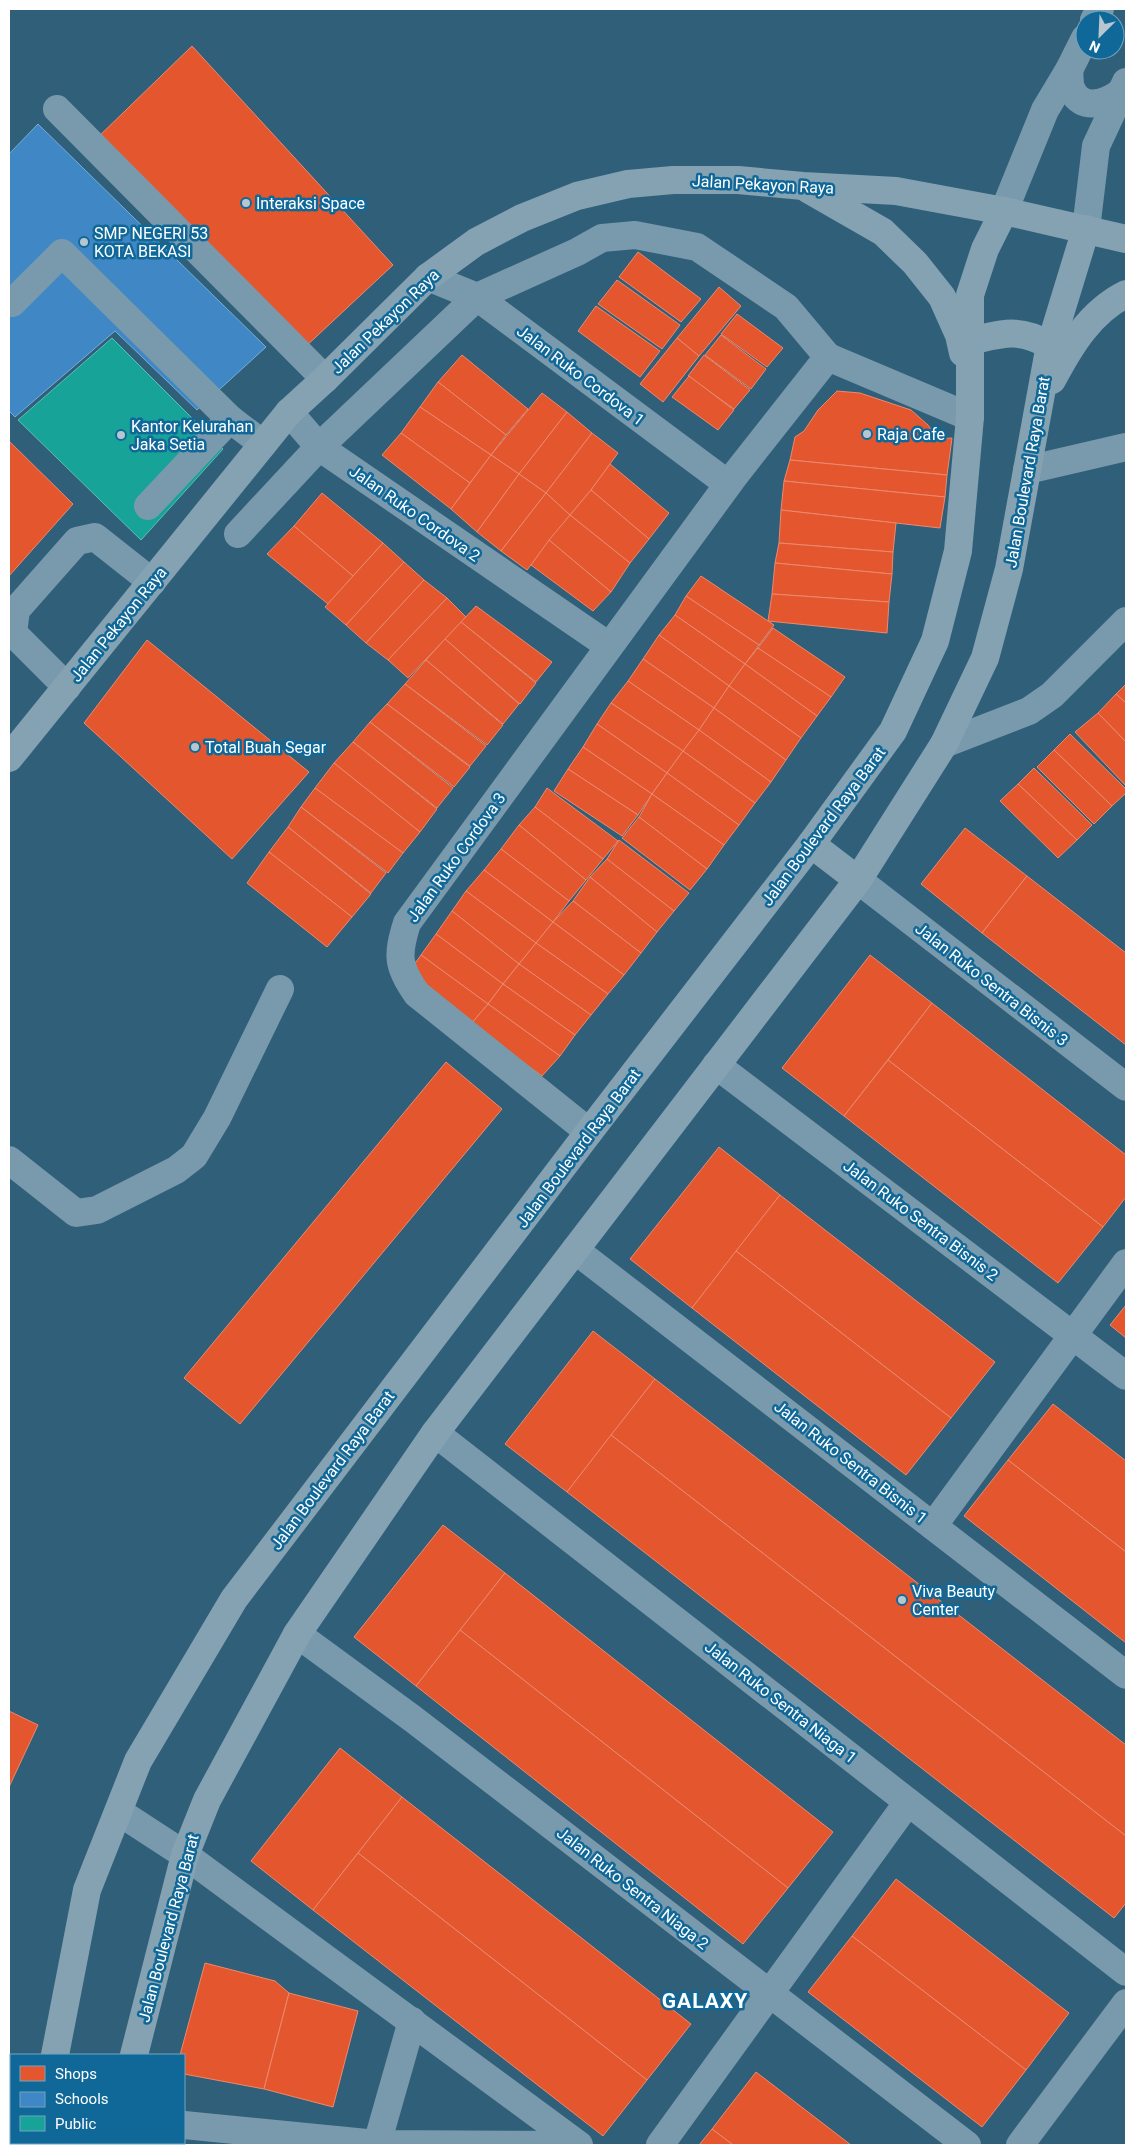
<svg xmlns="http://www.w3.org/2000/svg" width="1135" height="2154" viewBox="0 0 1135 2154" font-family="Roboto,sans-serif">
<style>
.shops{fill:#e4572e;stroke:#ec896d}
.schools{fill:#3f88c5;stroke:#79acd6}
.public{fill:#17a398;stroke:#5dbfb7}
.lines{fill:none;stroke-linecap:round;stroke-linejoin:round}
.minor{stroke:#799aac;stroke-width:28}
.major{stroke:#84a2b2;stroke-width:28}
.poi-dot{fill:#b7c7d0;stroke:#106899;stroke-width:2}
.labels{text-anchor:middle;stroke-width:5;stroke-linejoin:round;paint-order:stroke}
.street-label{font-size:16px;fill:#fff;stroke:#106899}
.poi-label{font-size:16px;fill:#fff;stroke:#106899;text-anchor:start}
.district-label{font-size:21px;font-weight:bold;letter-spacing:1px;fill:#fff;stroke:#106899}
</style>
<rect width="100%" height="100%" fill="#305f7a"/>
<!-- shops -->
<g class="shops">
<polygon points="192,46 393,265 303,349 94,141"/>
<polygon points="638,252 701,299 681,322 619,277"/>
<polygon points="617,280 680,325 662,349 598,304"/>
<polygon points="719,287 741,306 699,356 677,338"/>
<polygon points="596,306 660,351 640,377 578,331"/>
<polygon points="737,314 783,348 767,367 721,334"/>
<polygon points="721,335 766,369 751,389 705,355"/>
<polygon points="677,338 699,356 663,402 640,384"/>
<polygon points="462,355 528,409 506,435 438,382"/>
<polygon points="704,355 750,390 734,409 688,376"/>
<polygon points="689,376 734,410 718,430 672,397"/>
<polygon points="438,382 506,435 491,455 420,407"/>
<polygon points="837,391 860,393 911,410 928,425 938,439 952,438 947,475 790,460 795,437 804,431 818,410"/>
<polygon points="542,393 567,412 519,474 491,455"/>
<polygon points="420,407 491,455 470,483 401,433"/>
<polygon points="567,412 592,433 546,493 519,474"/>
<polygon points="401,433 470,483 451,509 382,455"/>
<polygon points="592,433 618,453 591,490 570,515 546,493"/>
<polygon points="9,441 73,504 9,576"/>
<polygon points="491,455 519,474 477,532 451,509"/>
<polygon points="790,460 947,475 945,497 784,481"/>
<polygon points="610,464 669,513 649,539 591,490"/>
<polygon points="519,474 546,493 501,551 477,532"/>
<polygon points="784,481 945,497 940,528 781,510"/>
<polygon points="591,490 649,539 630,563 570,515"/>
<polygon points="322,493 383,543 353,576 294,526"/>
<polygon points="546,493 570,515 527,570 501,551"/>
<polygon points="781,510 896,523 893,552 779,543"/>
<polygon points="570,515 630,563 611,592 549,540"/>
<polygon points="294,526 353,576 328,604 267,554"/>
<polygon points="549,540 611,592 593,611 531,565"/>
<polygon points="383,543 404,562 346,625 325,607"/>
<polygon points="779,543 893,552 892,574 775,563"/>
<polygon points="404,562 424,580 366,643 346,625"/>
<polygon points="775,563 892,574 889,602 772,594"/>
<polygon points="701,576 774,625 759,645 686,596"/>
<polygon points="424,580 447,598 388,660 366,643"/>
<polygon points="772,594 889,602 887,633 768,621"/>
<polygon points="686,596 759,645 745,664 675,615"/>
<polygon points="447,598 466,617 408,678 388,660"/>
<polygon points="476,606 552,662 536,682 461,622"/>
<polygon points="675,615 745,664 729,686 659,635"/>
<polygon points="461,622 536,683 520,704 445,639"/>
<polygon points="773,628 845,677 831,697 758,648"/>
<polygon points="659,635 729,686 714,708 643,659"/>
<polygon points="445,639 519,704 503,724 426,660"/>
<polygon points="147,640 309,772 232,859 84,723"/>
<polygon points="758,648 831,697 817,716 745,664"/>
<polygon points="643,659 714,708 699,730 628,681"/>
<polygon points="426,660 503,725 487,745 405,684"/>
<polygon points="745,664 817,716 801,738 729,686"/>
<polygon points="628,681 699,730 683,751 611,703"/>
<polygon points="405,684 486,746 470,766 387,704"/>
<polygon points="1126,684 1126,703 1116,694"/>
<polygon points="729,686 801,738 786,760 714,708"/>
<polygon points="1116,694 1126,703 1126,742 1098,713"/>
<polygon points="611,703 683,751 667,773 597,724"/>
<polygon points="387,704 470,767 454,787 370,722"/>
<polygon points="714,708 786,760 771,782 699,730"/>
<polygon points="1098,713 1126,742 1126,786 1075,732"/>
<polygon points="370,722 453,788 437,808 353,742"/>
<polygon points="597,724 667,773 652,794 583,747"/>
<polygon points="699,730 771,782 755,803 683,751"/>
<polygon points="1070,734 1126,789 1126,793 1112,806 1054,750"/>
<polygon points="353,742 437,809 420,832 334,763"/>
<polygon points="583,747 652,794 638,815 568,769"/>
<polygon points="1054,750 1112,806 1094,824 1037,767"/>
<polygon points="683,751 755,803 739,825 667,773"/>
<polygon points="334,763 420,832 403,853 315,788"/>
<polygon points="1034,768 1092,825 1077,840 1018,784"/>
<polygon points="568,769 638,815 622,836 554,791"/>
<polygon points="667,773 739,825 724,845 652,794"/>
<polygon points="1018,784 1077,840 1058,858 1000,801"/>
<polygon points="315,788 403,853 388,873 301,807"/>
<polygon points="547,788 618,841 603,859 535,807"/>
<polygon points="652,794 724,845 707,869 639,817"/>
<polygon points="301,807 386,873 371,893 288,827"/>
<polygon points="535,807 603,859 586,880 519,825"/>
<polygon points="639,817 707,869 690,890 622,838"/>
<polygon points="519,825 586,880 569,901 501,849"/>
<polygon points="288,827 371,894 352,917 269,852"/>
<polygon points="965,828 1027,876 982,933 921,884"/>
<polygon points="619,840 689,893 674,911 607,859"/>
<polygon points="501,849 569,901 553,922 484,870"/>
<polygon points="269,852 352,917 327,947 247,883"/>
<polygon points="607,859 674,911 657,932 590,877"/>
<polygon points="484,870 553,922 536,943 466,891"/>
<polygon points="1027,876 1126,953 1126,1045 982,933"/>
<polygon points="590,877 657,932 641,953 573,901"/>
<polygon points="466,891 536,943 519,964 452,911"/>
<polygon points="573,901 641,953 624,975 553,922"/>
<polygon points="452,911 519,964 503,984 436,934"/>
<polygon points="553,922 624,975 608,994 536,943"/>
<polygon points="436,934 503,984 488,1004 421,955"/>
<polygon points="536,943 608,994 591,1015 519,964"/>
<polygon points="421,955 488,1004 471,1024 406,976"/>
<polygon points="870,955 932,1003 844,1116 782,1068"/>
<polygon points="519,964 591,1015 575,1035 503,984"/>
<polygon points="503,984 575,1035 560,1056 488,1004"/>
<polygon points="932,1003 1126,1155 1126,1197 1103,1227 888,1060"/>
<polygon points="488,1004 560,1056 542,1076 471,1024"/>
<polygon points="888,1060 1103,1227 1058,1283 844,1116"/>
<polygon points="446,1062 502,1109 240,1424 184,1378"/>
<polygon points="719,1147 780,1195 692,1308 630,1259"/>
<polygon points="780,1195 995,1362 951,1418 736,1251"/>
<polygon points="736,1251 951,1418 906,1475 692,1308"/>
<polygon points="1126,1305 1126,1338 1110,1325"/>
<polygon points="593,1331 655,1379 567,1492 505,1444"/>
<polygon points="655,1379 1126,1745 1126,1836 611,1435"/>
<polygon points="1053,1404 1126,1461 1126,1552 1008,1460"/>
<polygon points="611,1435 1126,1836 1126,1903 1114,1918 567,1492"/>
<polygon points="1008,1460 1126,1552 1126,1643 964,1516"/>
<polygon points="443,1525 505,1573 416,1686 354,1637"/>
<polygon points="505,1573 833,1832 788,1888 460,1630"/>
<polygon points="460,1630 788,1888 743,1944 416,1686"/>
<polygon points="9,1711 38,1725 9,1787"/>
<polygon points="340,1748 402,1797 313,1910 251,1861"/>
<polygon points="402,1797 691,2024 647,2080 358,1853"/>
<polygon points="358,1853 647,2080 603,2136 313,1910"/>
<polygon points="896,1879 1069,2013 1026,2070 852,1936"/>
<polygon points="852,1936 1026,2070 982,2127 808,1992"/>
<polygon points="205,1963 275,1981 289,1993 264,2089 184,2074 184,2055 180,2055"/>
<polygon points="289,1993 358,2011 333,2107 264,2089"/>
<polygon points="756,2072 851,2145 733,2145 712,2129"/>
<polygon points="712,2129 733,2145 699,2145"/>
</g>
<!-- schools -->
<polygon class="schools" points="38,124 266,347 197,410 115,331 15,417 9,411 9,154"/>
<!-- public -->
<polygon class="public" points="112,338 223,449 141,540 18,420"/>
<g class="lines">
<!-- minor -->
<g class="minor">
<polyline points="1094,20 1100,9"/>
<path d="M 1069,70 C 1070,77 1069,85 1072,90 C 1082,112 1106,103 1120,93"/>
<polyline points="57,109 325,379"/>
<polyline points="1004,211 1045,110 1069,70 1085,38"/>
<polyline points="1086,229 1096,146 1126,82"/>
<polyline points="428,277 477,297 728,484"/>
<polyline points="12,303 62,253 230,419 263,444"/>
<polyline points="289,412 319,447 609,646"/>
<polyline points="1027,470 1126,447"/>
<polyline points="148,506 230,419"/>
<polyline points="238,534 319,447 477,297 577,252 602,238 635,235 697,247 786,307 828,357"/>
<polyline points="67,687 13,633 16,610 77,541 95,537 152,582"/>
<polyline points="944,744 1029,711 1052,695 1126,621"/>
<polyline points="858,880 1126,1087"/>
<polyline points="716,1065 1126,1376"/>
<path d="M 589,1132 L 417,994 C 397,966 397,955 407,923 L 735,475 L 828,357 L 970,417"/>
<polyline points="9,1160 76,1213 97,1210 176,1170 194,1156 217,1118 280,989"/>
<polyline points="575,1250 1126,1675"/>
<polyline points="435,1433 1126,1972"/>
<polyline points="933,1526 1126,1263"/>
<polyline points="297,1634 413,1719 967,2145"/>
<polyline points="119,1812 185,1855 579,2145"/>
<polyline points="9,2109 11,2109"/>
<polyline points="184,2125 377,2144 578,2145"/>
<polyline points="377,2144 412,2021"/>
<polyline points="660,2145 908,1802"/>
<polyline points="1020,2145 1126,2003"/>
</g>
<!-- major -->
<g class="major">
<polyline points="808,189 883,232 915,263 942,297 959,335 963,353"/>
<path d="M 970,341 C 1002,334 1018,327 1049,345 L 1049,350"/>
<path d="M 1052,380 C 1070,346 1090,312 1126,294"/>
<polyline points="9,758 289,412 325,379 428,277 476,242 522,218 577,196 628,184 673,180 738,180 803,186 896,191 1004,211 1126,239"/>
<polyline points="811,844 858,880"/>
<polyline points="55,2055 87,1890 138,1761 234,1599 589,1132 811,844 893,731 935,641 958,551 970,417 970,295 985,249 1004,211"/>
<polyline points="134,2055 185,1855 207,1800 297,1634 435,1433 858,880 944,744 985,658 1009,569 1049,350 1086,229"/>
<polyline points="41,2145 41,2143"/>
<polyline points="114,2145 114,2143"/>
</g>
</g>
<!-- markers -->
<g class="poi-dot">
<circle cx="246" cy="203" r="5"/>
<circle cx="84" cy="242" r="5"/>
<circle cx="867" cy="434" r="5"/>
<circle cx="121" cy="435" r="5"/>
<circle cx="195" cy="747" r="5"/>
<circle cx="902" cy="1600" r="5"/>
</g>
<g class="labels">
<!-- street labels -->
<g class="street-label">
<text transform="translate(763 184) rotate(3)" y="6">Jalan Pekayon Raya</text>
<text transform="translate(385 321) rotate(-44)" y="6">Jalan Pekayon Raya</text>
<text transform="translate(581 375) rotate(37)" y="6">Jalan Ruko Cordova 1</text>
<text transform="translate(1027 472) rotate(-80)" y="6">Jalan Boulevard Raya Barat</text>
<text transform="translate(415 513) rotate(35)" y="6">Jalan Ruko Cordova 2</text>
<text transform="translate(118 624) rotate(-51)" y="6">Jalan Pekayon Raya</text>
<text transform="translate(823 826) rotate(-53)" y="6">Jalan Boulevard Raya Barat</text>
<text transform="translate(456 857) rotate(-54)" y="6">Jalan Ruko Cordova 3</text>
<text transform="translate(992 984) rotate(38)" y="6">Jalan Ruko Sentra Bisnis 3</text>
<text transform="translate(578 1148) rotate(-53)" y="6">Jalan Boulevard Raya Barat</text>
<text transform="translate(921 1220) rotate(37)" y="6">Jalan Ruko Sentra Bisnis 2</text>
<text transform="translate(851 1462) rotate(38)" y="6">Jalan Ruko Sentra Bisnis 1</text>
<text transform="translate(332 1470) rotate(-53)" y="6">Jalan Boulevard Raya Barat</text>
<text transform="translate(781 1702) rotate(38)" y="6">Jalan Ruko Sentra Niaga 1</text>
<text transform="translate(633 1888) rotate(38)" y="6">Jalan Ruko Sentra Niaga 2</text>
<text transform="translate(168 1928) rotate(-75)" y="6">Jalan Boulevard Raya Barat</text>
</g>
<!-- poi labels -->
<g class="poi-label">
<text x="256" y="209">Interaksi Space</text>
<text x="94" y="239">SMP NEGERI 53<tspan x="94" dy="18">KOTA BEKASI</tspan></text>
<text x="131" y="432">Kantor Kelurahan<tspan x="131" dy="18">Jaka Setia</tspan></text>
<text x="877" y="440">Raja Cafe</text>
<text x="205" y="753">Total Buah Segar</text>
<text x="912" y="1597">Viva Beauty<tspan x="912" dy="18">Center</tspan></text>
</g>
<!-- district labels -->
<g class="district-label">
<text x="705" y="2008">GALAXY</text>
</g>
</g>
<!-- border -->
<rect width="1135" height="2154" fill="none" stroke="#ffffff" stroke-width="20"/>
<!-- legend -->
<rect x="10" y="2054" width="175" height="90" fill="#106899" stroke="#70a4c2"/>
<rect x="20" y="2066" width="25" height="15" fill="#e4572e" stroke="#70a4c2"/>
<text x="55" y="2079" font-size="15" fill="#ffffff">Shops</text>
<rect x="20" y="2092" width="25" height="15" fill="#3f88c5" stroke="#70a4c2"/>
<text x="55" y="2104" font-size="15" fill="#ffffff">Schools</text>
<rect x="20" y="2116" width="25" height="15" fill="#17a398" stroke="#70a4c2"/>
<text x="55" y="2129" font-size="15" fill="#ffffff">Public</text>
<!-- north arrow -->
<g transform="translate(1100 35) rotate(204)"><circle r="24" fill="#106899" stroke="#70a4c2"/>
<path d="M0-4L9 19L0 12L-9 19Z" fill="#b7c7d0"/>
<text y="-8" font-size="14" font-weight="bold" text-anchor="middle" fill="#ffffff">N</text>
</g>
</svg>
